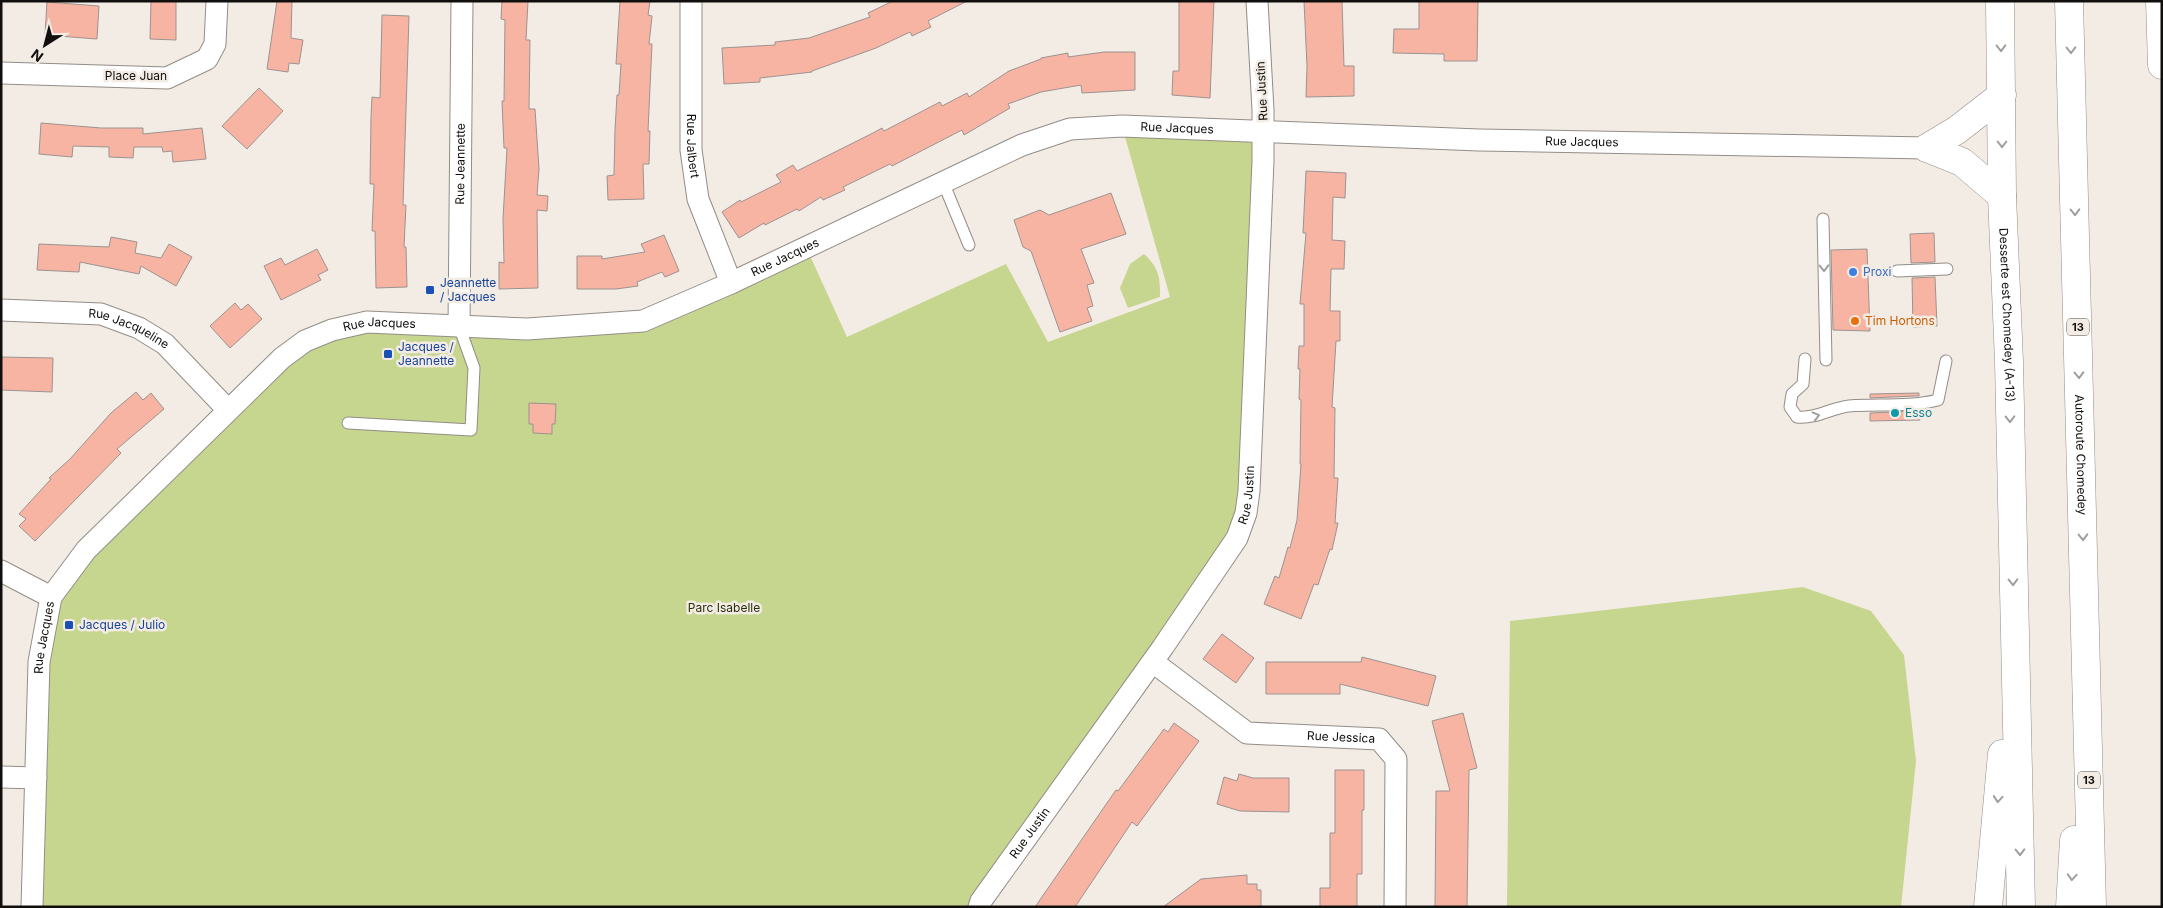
<svg xmlns="http://www.w3.org/2000/svg" width="2163" height="908" viewBox="0 0 2163 908" font-family="Inter,sans-serif">
<style>
.green{fill:#c7d68e}
.building{fill:#f8b4a3;stroke:#9c9391}
.lines{fill:none;stroke-linecap:round;stroke-linejoin:round}
.lane-casing{stroke:#938d87;stroke-width:13}
.street-casing{stroke:#938d87;stroke-width:23}
.primary-casing{stroke:#938d87;stroke-width:29}
.highway-casing{stroke:#938d87;stroke-width:29}
.lane{stroke:#fff;stroke-width:11}
.street{stroke:#fff;stroke-width:21}
.primary{stroke:#fff;stroke-width:28}
.highway{stroke:#fff;stroke-width:28}
.oneway{stroke:#a09f9e}
.shop-dot{fill:#3f7fe0;stroke:#f3ece5;stroke-width:2}
.transit-dot{fill:#1a4fb4;stroke:#f3ece5;stroke-width:2}
.food-dot{fill:#e8710a;stroke:#f3ece5;stroke-width:2}
.culture-dot{fill:#0f9aa8;stroke:#f3ece5;stroke-width:2}
.labels{text-anchor:middle;stroke-width:5;stroke-linejoin:round;paint-order:stroke}
.shield{fill:#f3ece5;stroke:#55514e;stroke-width:1}
.shield-label{font-size:11px;font-weight:bold;fill:#110f0d}
.street-label{font-size:12px;fill:#110f0d;stroke:#f3ece5}
.shop-label{font-size:12px;fill:#366cbe;stroke:#f3ece5;text-anchor:start}
.transit-label{font-size:12px;fill:#164399;stroke:#f3ece5;text-anchor:start}
.food-label{font-size:12px;fill:#c56008;stroke:#f3ece5;text-anchor:start}
.culture-label{font-size:12px;fill:#0d838f;stroke:#f3ece5;text-anchor:start}
.park-label{font-size:12px;fill:#2a300d;stroke:#f3ece5}
</style>
<rect width="100%" height="100%" fill="#f3ece5"/>
<!-- green -->
<g class="green">
<polygon points="1122,126 1263,126 1240,487 1234,523 979,907 31,907 51,597 228,410 332,330 643,321 806,247 847,337 1006,264 1048,342 1170,297"/>
<path d="M 1144,254 C 1159,268 1160,277 1160,297 L 1128,308 L 1120,288 L 1130,264 Z"/>
<polygon points="1803,587 1871,611 1904,655 1916,761 1901,907 1507,907 1510,621"/>
</g>
<!-- building -->
<g class="building">
<polygon points="151,1 176,1 176,40 150,39"/>
<polygon points="277,1 292,1 291,38 303,40 299,64 289,63 288,72 267,69"/>
<polygon points="502,1 528,1 526,40 530,40 529,109 535,109 539,169 537,195 548,196 547,211 537,210 538,288 499,289 499,262 504,263 503,219 507,148 504,148 502,101 504,101 505,20 501,19"/>
<polygon points="620,1 650,1 648,15 652,16 649,44 652,44 648,131 650,131 649,164 643,164 644,199 608,200 607,176 614,175 615,130 617,95 619,95 621,64 616,64"/>
<polygon points="893,1 967,1 928,21 931,27 912,36 910,32 876,48 812,71 812,72 760,78 760,82 724,84 722,48 775,45 775,42 809,38 870,17 868,13"/>
<polygon points="1179,1 1214,1 1210,98 1172,95 1173,71 1179,71"/>
<polygon points="1304,1 1342,1 1344,66 1354,66 1354,96 1306,97 1307,66"/>
<polygon points="1419,1 1478,1 1477,61 1444,61 1444,54 1393,53 1394,29 1419,29"/>
<polygon points="47,2 99,6 97,39 45,35"/>
<polygon points="382,15 409,16 403,205 406,205 404,247 406,247 407,287 376,288 375,231 372,231 374,184 370,184 371,117 372,97 380,98"/>
<polygon points="1104,52 1135,52 1135,90 1082,93 1081,85 1041,92 1008,104 1010,108 964,135 962,130 892,166 890,164 843,187 845,190 823,200 821,197 799,211 797,209 765,225 764,223 739,238 722,212 740,200 741,202 781,182 776,175 793,165 797,171 873,133 882,128 884,131 940,102 942,106 967,93 969,97 1009,71 1041,59 1041,58 1068,53 1068,57"/>
<polygon points="259,88 283,111 247,149 222,126"/>
<polygon points="41,123 101,128 143,128 143,134 202,128 206,159 173,162 172,151 163,152 162,147 134,147 133,158 109,157 109,147 73,146 72,157 39,154"/>
<polygon points="1306,171 1346,173 1345,198 1333,197 1332,240 1345,241 1344,269 1331,269 1330,311 1340,311 1340,341 1336,341 1332,407 1335,408 1334,478 1338,478 1335,523 1338,523 1332,550 1330,549 1318,585 1314,584 1301,619 1264,604 1275,576 1279,578 1288,547 1290,548 1297,520 1301,464 1300,464 1301,400 1299,399 1300,369 1298,369 1299,346 1304,346 1304,304 1300,304 1306,233 1303,233"/>
<polygon points="1111,193 1126,234 1081,249 1094,283 1087,285 1093,306 1087,308 1092,321 1060,332 1031,251 1023,247 1014,220 1040,210 1049,215"/>
<polygon points="1934,233 1935,262 1911,263 1910,234"/>
<polygon points="664,235 679,271 665,277 662,272 637,282 638,286 616,289 577,289 577,256 602,256 602,259 645,252 641,244"/>
<polygon points="111,237 137,242 135,253 161,258 169,244 192,257 176,286 141,266 139,274 80,262 79,272 37,270 39,244 109,247"/>
<polygon points="317,249 328,270 318,275 321,280 281,300 264,266 281,258 285,265"/>
<polygon points="1867,249 1870,331 1833,330 1831,250"/>
<polygon points="1935,277 1937,326 1913,327 1912,278"/>
<polygon points="235,303 241,310 248,304 262,319 230,348 210,326"/>
<polygon points="1,357 53,358 52,392 1,390"/>
<polygon points="136,392 143,400 151,393 164,409 117,449 121,453 35,541 19,526 26,519 19,514 51,479 49,478 70,459 111,413"/>
<polygon points="1919,393 1919,396 1915,396 1870,398 1870,394"/>
<polygon points="529,403 556,404 555,424 552,424 552,434 533,433 533,424 529,424"/>
<polygon points="1919,411 1920,420 1870,421 1870,413"/>
<polygon points="1222,634 1254,658 1236,683 1203,659"/>
<polygon points="1362,657 1436,676 1428,706 1340,684 1340,694 1266,694 1266,662 1361,662"/>
<polygon points="1463,713 1477,768 1469,770 1467,907 1435,907 1436,791 1450,791 1432,721"/>
<polygon points="1174,723 1199,741 1137,826 1132,822 1075,907 1035,907 1116,790 1118,791 1164,729 1168,732"/>
<polygon points="1335,770 1364,770 1364,810 1362,810 1362,874 1357,874 1357,907 1320,907 1320,888 1330,888 1330,833 1335,833"/>
<polygon points="1239,774 1253,778 1289,778 1289,812 1240,811 1217,804 1224,777 1237,781"/>
<polygon points="1247,875 1247,884 1257,884 1257,890 1261,890 1261,907 1163,907 1201,879"/>
</g>
<g class="lines">
<defs>
<g id="lane">
<polyline points="943,182 969,245"/>
<polyline points="1823,219 1826,360"/>
<polyline points="1897,271 1947,269"/>
<path d="M 1805,359 L 1803,384 L 1792,394 L 1790,407 L 1797,417 C 1816,419 1831,408 1849,406 C 1879,404 1909,407 1938,400 L 1946,361"/>
<polyline points="348,423 471,430 474,368 459,326"/>
</g>
<g id="street">
<path id="s1" d="M 691,1 L 691,150 L 698,199 L 731,283"/>
<polyline points="1,73 167,78 207,59 215,44 217,1"/>
<path id="s2" d="M 1,310 L 101,314 L 139,328 L 165,344 L 228,410"/>
<path id="s3" d="M 459,326 L 462,1"/>
<polyline points="1,571 51,597"/>
<path id="s4" d="M 1153,662 L 1247,733 L 1379,739 L 1396,759 L 1395,907"/>
<polyline points="1,777 36,778"/>
<path id="s5" d="M 32,907 L 39,662 L 51,597 L 86,550 L 282,358 L 305,341 L 332,330 L 367,322 L 527,329 L 643,321 L 731,283 L 1022,145 L 1070,129 L 1122,126 L 1479,140 L 1927,148"/>
<path id="s6" d="M 979,907 L 981,901 L 1163,647 L 1237,538 L 1246,513 L 1249,491 L 1263,161 L 1263,110 L 1257,1"/>
</g>
<g id="primary">
<path id="s7" d="M 2000,1 L 2002,196 L 2009,362 L 2021,907"/>
<polyline points="1927,148 1957,130 2002,95"/>
<polyline points="1927,148 1962,162 2002,196"/>
<polyline points="1988,907 2002,754"/>
</g>
<g id="highway">
<path id="s8" d="M 2069,1 L 2092,907"/>
<polyline points="2160,1 2162,65"/>
<polyline points="2070,907 2074,840"/>
</g>
</defs>
<!-- lane casing -->
<use href="#lane" class="lane-casing"/>
<!-- street casing -->
<use href="#street" class="street-casing"/>
<!-- primary casing -->
<use href="#primary" class="primary-casing"/>
<!-- highway casing -->
<use href="#highway" class="highway-casing"/>
<!-- lane -->
<use href="#lane" class="lane"/>
<!-- street -->
<use href="#street" class="street"/>
<!-- primary -->
<use href="#primary" class="primary"/>
<!-- highway -->
<use href="#highway" class="highway"/>
</g>
<!-- one-way arrows -->
<defs><path id="oneway-chevron" d="M-2-3.5L2.5 0L-2 3.5" fill="none" stroke-width="1.6" stroke-linecap="round" stroke-linejoin="round" transform="scale(1.25)"/></defs>
<g class="oneway">
<use href="#oneway-chevron" transform="translate(2001 48) rotate(89)"/>
<use href="#oneway-chevron" transform="translate(2071 50) rotate(89)"/>
<use href="#oneway-chevron" transform="translate(2002 144) rotate(90)"/>
<use href="#oneway-chevron" transform="translate(2075 212) rotate(89)"/>
<use href="#oneway-chevron" transform="translate(1824 268) rotate(89)"/>
<use href="#oneway-chevron" transform="translate(2079 375) rotate(89)"/>
<use href="#oneway-chevron" transform="translate(1816 416) rotate(-15)"/>
<use href="#oneway-chevron" transform="translate(2010 419) rotate(89)"/>
<use href="#oneway-chevron" transform="translate(2083 537) rotate(89)"/>
<use href="#oneway-chevron" transform="translate(2013 582) rotate(89)"/>
<use href="#oneway-chevron" transform="translate(1998 799) rotate(95)"/>
<use href="#oneway-chevron" transform="translate(2020 852) rotate(89)"/>
<use href="#oneway-chevron" transform="translate(2072 877) rotate(94)"/>
</g>
<!-- markers -->
<circle class="shop-dot" cx="1853" cy="272" r="5"/>
<g class="transit-dot">
<rect x="425" y="285" width="10" height="10" rx="2.5"/>
<rect x="383" y="349" width="10" height="10" rx="2.5"/>
<rect x="64" y="620" width="10" height="10" rx="2.5"/>
</g>
<circle class="food-dot" cx="1855" cy="321" r="5"/>
<circle class="culture-dot" cx="1895" cy="413" r="5"/>
<g class="labels">
<!-- shield labels -->
<g class="shield">
<rect x="2067" y="318.5" width="22" height="17" rx="4"/>
<rect x="2078" y="771.5" width="22" height="17" rx="4"/>
</g>
<g class="shield-label">
<text x="2078" y="331">13</text>
<text x="2089" y="784">13</text>
</g>
<!-- street labels -->
<g class="street-label">
<text x="136" y="80">Place Juan</text>
<text transform="translate(1262 91) rotate(-93)" y="4">Rue Justin</text>
<text dy="4" stroke="none"><textPath href="#s5" startOffset="1590">Rue Jacques</textPath></text>
<text dy="4" stroke="none"><textPath href="#s5" startOffset="1995">Rue Jacques</textPath></text>
<text dy="4" stroke="none"><textPath href="#s1" startOffset="145">Rue Jalbert</textPath></text>
<text dy="4" stroke="none"><textPath href="#s3" startOffset="162">Rue Jeannette</textPath></text>
<text dy="4" stroke="none"><textPath href="#s5" startOffset="1170">Rue Jacques</textPath></text>
<text dy="4" stroke="none"><textPath href="#s7" startOffset="314">Desserte est Chomedey (A-13)</textPath></text>
<text dy="4" stroke="none"><textPath href="#s5" startOffset="750">Rue Jacques</textPath></text>
<text dy="4" stroke="none"><textPath href="#s2" startOffset="131">Rue Jacqueline</textPath></text>
<text dy="4" stroke="none"><textPath href="#s8" startOffset="454">Autoroute Chomedey</textPath></text>
<text dy="4" stroke="none"><textPath href="#s6" startOffset="495">Rue Justin</textPath></text>
<text dy="4" stroke="none"><textPath href="#s5" startOffset="270">Rue Jacques</textPath></text>
<text dy="4" stroke="none"><textPath href="#s4" startOffset="212">Rue Jessica</textPath></text>
<text dy="4" stroke="none"><textPath href="#s6" startOffset="90">Rue Justin</textPath></text>
</g>
<!-- shop labels -->
<g class="shop-label">
<text x="1863" y="276">Proxi</text>
</g>
<!-- transit labels -->
<g class="transit-label">
<text x="440" y="287">Jeannette<tspan x="440" dy="14">/ Jacques</tspan></text>
<text x="398" y="351">Jacques /<tspan x="398" dy="14">Jeannette</tspan></text>
<text x="79" y="629">Jacques / Julio</text>
</g>
<!-- food labels -->
<g class="food-label">
<text x="1865" y="325">Tim Hortons</text>
</g>
<!-- culture labels -->
<g class="culture-label">
<text x="1905" y="417">Esso</text>
</g>
<!-- park labels -->
<g class="park-label">
<text x="724" y="612">Parc Isabelle</text>
</g>
</g>
<!-- border -->
<rect width="2163" height="908" fill="none" stroke="#110f0d" stroke-width="5"/>
<!-- north arrow -->
<g transform="translate(45 45) rotate(216)" stroke="#f3ece5" stroke-width="4" paint-order="stroke">
<path d="M0-4L9 19L0 12L-9 19Z" fill="#110f0d"/>
<text y="-8" font-size="14" font-weight="bold" text-anchor="middle" fill="#110f0d">N</text>
</g>
</svg>
